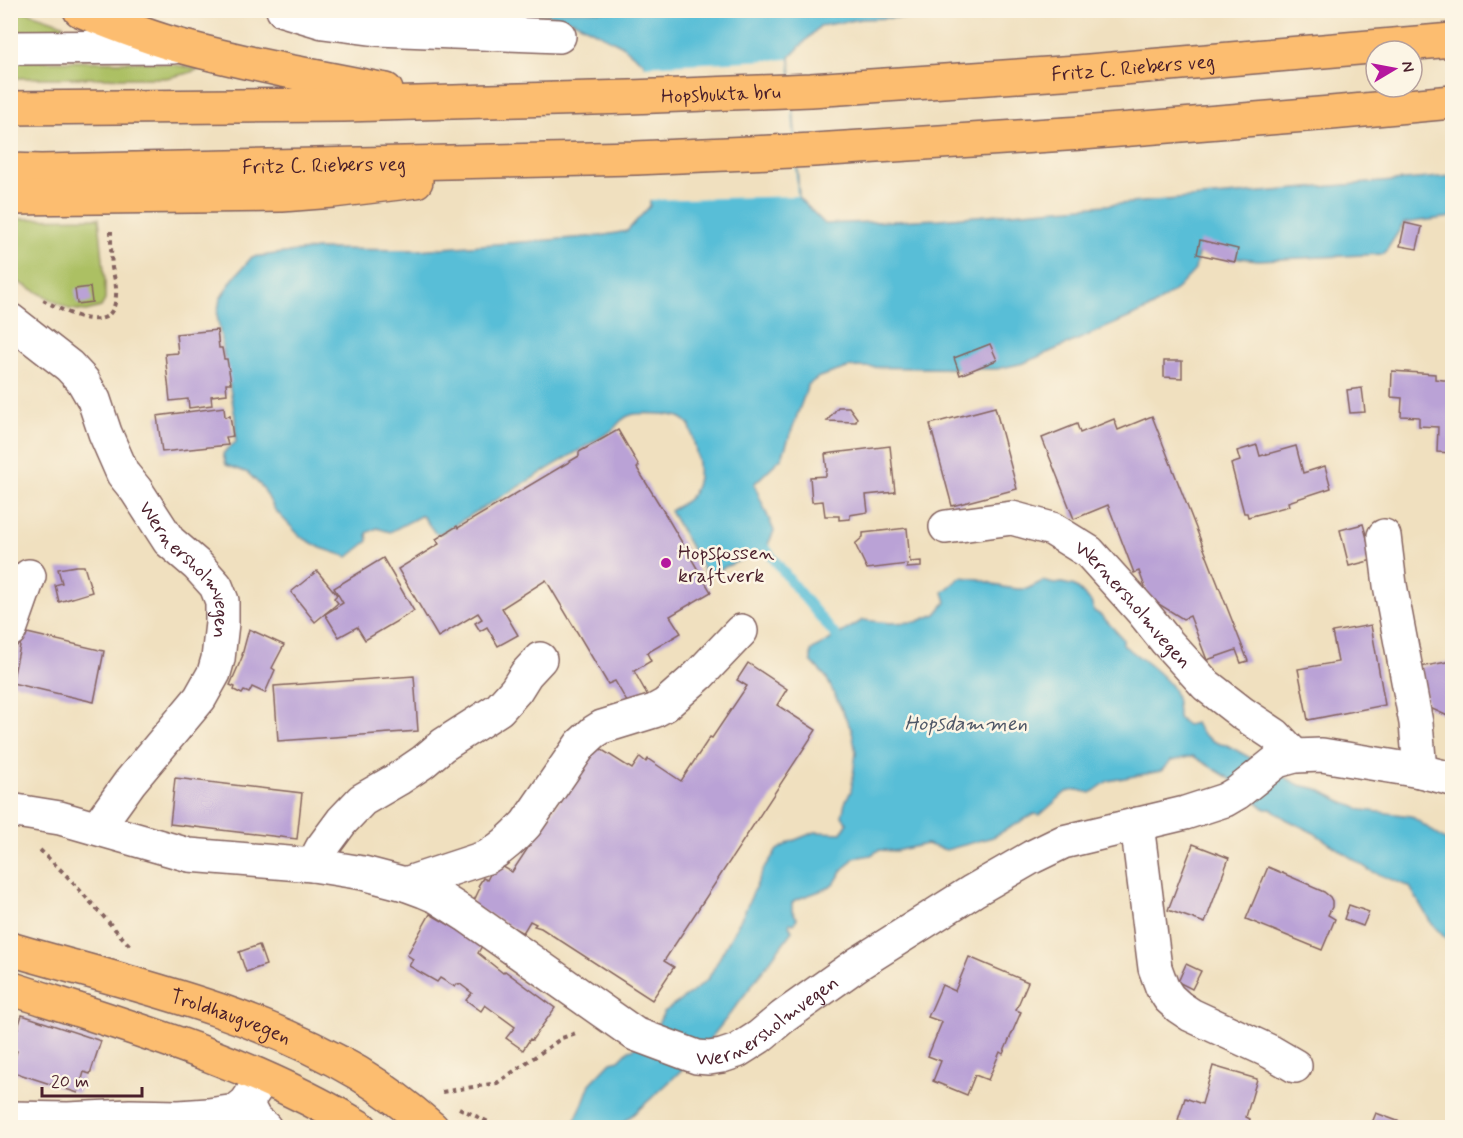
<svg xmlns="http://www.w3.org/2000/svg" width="1463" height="1138" viewBox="0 0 1463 1138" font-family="Mynerve,sans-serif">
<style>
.green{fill:#acc064;stroke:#7b7048;stroke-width:1.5}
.water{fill:#59bed7;stroke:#526e81;stroke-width:1.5}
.pier{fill:#f0e0bf}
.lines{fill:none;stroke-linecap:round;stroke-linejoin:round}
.stream{stroke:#59bed7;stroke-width:10}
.building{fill:#baa2d6}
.minor-casing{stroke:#84635f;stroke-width:36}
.major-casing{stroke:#84635f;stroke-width:36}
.highway-casing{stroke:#84635f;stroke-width:36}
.path{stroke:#84635f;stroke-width:4;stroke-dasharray:4.5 4.5;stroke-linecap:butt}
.minor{stroke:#fff;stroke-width:33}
.major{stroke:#fcbd6f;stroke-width:33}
.highway{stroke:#fcbd6f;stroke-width:33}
.poi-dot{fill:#b5179e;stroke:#fcf5e5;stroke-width:2}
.labels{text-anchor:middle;stroke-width:5;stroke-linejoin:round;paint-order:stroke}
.street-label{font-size:20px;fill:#4a1f2b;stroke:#fcf5e5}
.poi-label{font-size:20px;fill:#4a1f2b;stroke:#fcf5e5;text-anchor:start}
.water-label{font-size:21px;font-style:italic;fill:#4f5767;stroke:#fcf5e5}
</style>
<rect width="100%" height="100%" fill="#fcf5e5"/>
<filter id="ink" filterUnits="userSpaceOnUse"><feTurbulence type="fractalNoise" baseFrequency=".0167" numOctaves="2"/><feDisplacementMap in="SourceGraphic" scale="12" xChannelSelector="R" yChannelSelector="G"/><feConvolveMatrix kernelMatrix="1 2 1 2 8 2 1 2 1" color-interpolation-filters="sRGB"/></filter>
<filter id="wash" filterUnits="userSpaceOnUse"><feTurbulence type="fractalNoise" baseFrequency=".008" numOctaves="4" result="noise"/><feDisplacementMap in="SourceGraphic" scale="24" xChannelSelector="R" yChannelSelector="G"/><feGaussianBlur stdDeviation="1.35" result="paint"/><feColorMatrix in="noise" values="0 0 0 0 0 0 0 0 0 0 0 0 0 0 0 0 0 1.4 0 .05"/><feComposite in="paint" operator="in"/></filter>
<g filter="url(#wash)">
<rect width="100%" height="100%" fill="#f0e0bf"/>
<!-- green -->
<g class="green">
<polygon points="24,11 63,24 61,32 11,32 11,13"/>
<polygon points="11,61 155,62 200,69 185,74 166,78 11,78"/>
<polygon points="99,218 105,281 105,300 101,307 86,311 69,309 11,278 10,219"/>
</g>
<!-- water -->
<g class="water">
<path d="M 466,11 L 1045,11 L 1011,14 L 861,19 L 820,26 L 790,57 L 799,198 L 825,224 L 940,219 L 1452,176 L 1452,217 L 1404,223 L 1384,254 L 1258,260 L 1198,253 L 1195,270 L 1178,288 L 1151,308 L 1024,363 L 997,369 L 850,367 L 819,377 L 808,385 L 782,457 L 754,484 L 774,531 L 766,549 L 707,575 L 670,511 C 676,507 685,503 690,497 C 706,478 695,448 690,426 C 687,422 684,419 679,417 C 671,414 640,412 631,415 C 623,417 618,423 613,430 L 441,533 L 435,533 L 422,515 L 390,532 L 377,528 L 367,533 L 368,541 L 348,557 L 321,548 L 301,537 L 275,510 L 263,488 L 248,473 L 226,465 L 223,454 L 227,449 L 236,442 L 235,416 L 217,315 L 220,299 L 233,279 L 252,257 L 317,249 L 418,250 L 600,236 L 627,231 L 650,206 L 644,63 L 621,45 L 574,21 L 546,14 Z"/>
<path d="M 961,577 L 979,579 L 1002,587 L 1018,589 L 1027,589 L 1043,581 L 1054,584 L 1062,583 L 1075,586 L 1091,602 L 1094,611 L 1102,616 L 1123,639 L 1123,645 C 1137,655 1165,675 1173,689 C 1177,697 1178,709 1178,718 L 1187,725 L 1195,723 C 1200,734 1215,745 1227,745 L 1299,785 L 1318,789 L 1347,804 L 1363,810 L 1411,816 L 1452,845 L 1452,960 L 1449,942 L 1431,923 L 1410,887 L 1371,871 L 1314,833 L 1286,819 L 1272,809 L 1265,809 L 1229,778 L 1193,756 L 1171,761 L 1161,771 L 1108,781 L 1091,793 L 1077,790 L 1066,792 L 1040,815 L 1034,814 L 993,837 L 946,850 L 926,844 L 896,851 L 879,850 L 871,855 L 854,858 L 842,871 L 836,881 L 828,888 L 795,900 L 792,903 L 792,911 L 797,918 L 794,924 L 790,923 L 789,925 L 792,931 C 764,969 736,1008 705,1045 C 679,1075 648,1102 618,1127 L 571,1128 L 583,1103 L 590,1084 L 611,1062 L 619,1060 L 629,1050 L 633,1049 L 656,1028 L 664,1012 L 694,991 L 708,979 L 744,913 L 763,870 L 777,850 L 790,842 L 815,832 L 842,833 L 847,823 L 842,816 L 845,803 L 851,791 L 856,753 L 852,731 L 826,677 L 811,661 L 811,651 L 863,620 L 890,623 L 916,622 L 936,614 L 946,602 L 943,592 Z"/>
</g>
<!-- pier -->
<polygon class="pier" points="789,59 797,196 646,200 641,66"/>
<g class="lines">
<!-- stream -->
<polyline class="stream" points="766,549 796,588 836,636"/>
</g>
<g id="blocks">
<!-- building -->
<g class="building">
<polygon points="1405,223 1422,227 1417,249 1400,246"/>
<polygon points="1200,240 1238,249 1235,262 1197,254"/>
<polygon points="90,287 92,302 77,304 75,289"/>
<polygon points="217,330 219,348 222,348 224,359 227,359 231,383 226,383 227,394 211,396 212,405 189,408 188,399 170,401 165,354 178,353 176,334"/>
<polygon points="990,344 997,360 960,375 954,358"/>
<polygon points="1164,361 1182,361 1182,378 1164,377"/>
<polygon points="1392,371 1435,374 1435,379 1452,381 1452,453 1437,452 1438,427 1419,426 1419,417 1401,416 1402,398 1391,397"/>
<polygon points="1362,388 1365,412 1350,413 1347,390"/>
<polygon points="224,407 225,417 230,416 233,436 226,437 228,445 162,452 157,416"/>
<polygon points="838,407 849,407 857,418 856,422 827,421"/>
<polygon points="995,407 1017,489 952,506 930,424"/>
<polygon points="1152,416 1248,661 1241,663 1236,650 1207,660 1190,616 1183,619 1149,598 1139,571 1134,573 1108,505 1074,519 1042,438 1077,424 1080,433 1114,419 1118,430"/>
<polygon points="618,430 639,466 637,468 664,512 711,592 670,616 681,633 647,653 651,661 634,671 648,696 631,709 615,681 608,684 546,580 502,608 518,635 498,646 487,627 480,631 475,623 482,619 478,613 438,637 398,569 439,544 436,539 457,526 458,528 579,456 579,452"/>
<polygon points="1257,445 1260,456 1296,446 1303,473 1325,466 1331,488 1288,502 1289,506 1248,517 1247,513 1244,513 1231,464 1240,461 1237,451"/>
<polygon points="890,446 895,492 866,495 868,512 850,515 850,519 839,520 839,516 825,516 823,501 812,502 810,477 826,476 826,472 827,471 825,454"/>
<polygon points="1363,524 1373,560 1349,566 1340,530"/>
<polygon points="907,528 910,562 921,561 921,567 907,568 907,564 867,569 855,544 863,537 863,533"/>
<polygon points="383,558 414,611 365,640 357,627 339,637 325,614 343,603 334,588"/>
<polygon points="76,566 84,566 92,592 59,602 55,585 62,583 58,569"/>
<polygon points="317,571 337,595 334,598 338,603 315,622 291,592"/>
<polygon points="1371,625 1385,705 1308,720 1298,669 1338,662 1332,632"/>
<polygon points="249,629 284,645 272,668 275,670 265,693 252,687 249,693 244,691 242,694 234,690 235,687 230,685 243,655 242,655"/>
<polygon points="23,632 104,651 94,702 12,683"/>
<polygon points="1452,661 1452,718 1428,707 1420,667"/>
<polygon points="748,663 787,689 777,705 816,730 664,961 674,967 652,1000 541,928 534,926 536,924 530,921 523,933 472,905 480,888 478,886 483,878 487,880 496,863 512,872 596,746 632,769 640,757 646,762 648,759 681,781 710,737 712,738 747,686 737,680"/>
<polygon points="414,676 418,731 278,741 274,686"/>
<polygon points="175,778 302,793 297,839 170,824"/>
<polygon points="1193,844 1229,858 1205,923 1168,910"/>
<polygon points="1268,867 1310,885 1310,886 1324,892 1330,897 1332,901 1332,907 1328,915 1335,919 1322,950 1246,919"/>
<polygon points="1349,905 1369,912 1363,926 1344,919"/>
<polygon points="430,914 483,944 478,953 503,973 505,971 555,1008 532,1040 530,1039 523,1050 506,1038 515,1027 485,1005 481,1011 466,1000 472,993 460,984 459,985 457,984 455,987 440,978 437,982 409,966 413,959 407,955"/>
<polygon points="259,945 266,965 246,972 239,952"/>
<polygon points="969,957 1028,982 1016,1010 1021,1012 1003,1054 1000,1052 988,1080 975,1075 967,1095 933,1081 941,1061 928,1056 942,1022 928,1017 942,985 955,991"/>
<polygon points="1186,964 1201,971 1192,989 1178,982"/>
<polygon points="22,1015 101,1041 90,1074 84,1072 78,1093 10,1071 17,1051 11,1049"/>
<polygon points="1213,1066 1257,1079 1246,1117 1250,1119 1248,1128 1185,1128 1186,1122 1178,1120 1185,1098 1202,1104"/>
<polygon points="1376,1113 1408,1125 1407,1128 1370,1128"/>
</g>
</g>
</g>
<g filter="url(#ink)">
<use href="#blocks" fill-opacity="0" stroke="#84635f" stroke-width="1.5"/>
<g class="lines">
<defs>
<g id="minor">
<polyline points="283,10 323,22 377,29 559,36"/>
<polyline points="10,48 174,47"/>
<path id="s1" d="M 10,320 L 69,366 L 83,381 L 94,400 L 105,433 L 123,474 L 136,490 L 169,541 L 197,565 L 216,586 L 222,601 L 222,623 L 218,659 L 214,673 L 200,698 L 130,782 L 97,828"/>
<path id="s2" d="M 946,527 L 1012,518 L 1052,529 L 1089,552 L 1142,611 L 1166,641 L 1206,685 L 1242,713 L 1275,735 L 1295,756"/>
<polyline points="1384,536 1390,585 1416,723 1420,771"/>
<polyline points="10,630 29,576"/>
<path id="s3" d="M 10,810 L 60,818 L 189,855 L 313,865 L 363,873 L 405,884 L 424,891 L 438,897 L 466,915 L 635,1034 L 697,1057 L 709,1058 L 722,1056 L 737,1051 L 759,1037 L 783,1017 L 859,963 L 973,891 L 1032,857 L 1063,842 L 1185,813 L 1225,800 L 1237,793 L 1277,761 L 1295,756 L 1322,755 L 1420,771 L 1452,779"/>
<polyline points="1137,824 1155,968 1162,987 1169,998 1179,1007 1191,1015 1271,1052 1295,1066"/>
<polyline points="313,865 322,848 342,821 362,800 398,779 423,762 443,745 499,709 516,690 526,674 540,659"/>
<path d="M 405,884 L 487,857 C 503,848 514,837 526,824 L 581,744 L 594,732 L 602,727 L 654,711 L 665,705 L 699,675 L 741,631"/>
<polyline points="246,1103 255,1120 265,1128"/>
<polyline points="10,1118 68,1119 130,1116 179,1117 208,1115 236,1111 246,1103 263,1078"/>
</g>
<g id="major">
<path id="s4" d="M 10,949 C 128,983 252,1010 358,1073 C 384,1089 409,1108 432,1128"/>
<path d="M 10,988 C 130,1027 253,1062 361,1128"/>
</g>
<g id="highway">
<path d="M 80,10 C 114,24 149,38 184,47 C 251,65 318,77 386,90"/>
<path id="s5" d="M 10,108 L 344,105 L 630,97 L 811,90 L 1077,72 L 1452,40"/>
<path id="s6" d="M 10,170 L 41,171 L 636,158 L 814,150 L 1082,133 L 1331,113 L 1452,102"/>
<polyline points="10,198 282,195 333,191 416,181"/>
</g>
</defs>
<!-- minor casing -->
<use href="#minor" class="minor-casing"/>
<!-- major casing -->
<use href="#major" class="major-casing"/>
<!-- highway casing -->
<use href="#highway" class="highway-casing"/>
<!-- path -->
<g class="path">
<path d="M 43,300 C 64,311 114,340 116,295 C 117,286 114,276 112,268 C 111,255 111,243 111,231"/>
<polyline points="40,850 66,875 131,947"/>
<polyline points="442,1092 497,1083 562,1038 576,1033"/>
<polyline points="459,1108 501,1128"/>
</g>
<!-- minor -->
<use href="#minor" class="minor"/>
<!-- major -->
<use href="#major" class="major"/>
<!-- highway -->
<use href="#highway" class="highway"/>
</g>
</g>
<!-- markers -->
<circle class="poi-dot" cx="666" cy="563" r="6"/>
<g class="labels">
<!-- street labels -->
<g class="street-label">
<text dy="7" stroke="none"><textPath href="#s5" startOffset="1124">Fritz C. Riebers veg</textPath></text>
<text dy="7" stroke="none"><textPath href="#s5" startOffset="711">Hopsbukta bru</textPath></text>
<text dy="7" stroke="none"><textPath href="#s6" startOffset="314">Fritz C. Riebers veg</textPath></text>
<text dy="7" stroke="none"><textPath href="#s1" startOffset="315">Wernersholmvegen</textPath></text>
<text dy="7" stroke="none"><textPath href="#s2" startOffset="220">Wernersholmvegen</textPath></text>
<text dy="7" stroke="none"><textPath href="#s3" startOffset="826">Wernersholmvegen</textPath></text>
<text dy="7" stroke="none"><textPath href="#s4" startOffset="231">Troldhaugvegen</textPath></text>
</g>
<!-- poi labels -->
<g class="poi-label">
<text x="678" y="559">Hopsfossen<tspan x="678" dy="23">kraftverk</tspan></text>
</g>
<!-- water labels -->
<g class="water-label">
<text x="966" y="730">Hopsdammen</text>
</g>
</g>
<!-- margin -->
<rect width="1463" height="1138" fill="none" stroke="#fcf5e5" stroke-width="36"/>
<!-- north arrow -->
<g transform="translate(1394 69) rotate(80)"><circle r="28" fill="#fcf5e5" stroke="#b59f9b" stroke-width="1.5"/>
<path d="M0-4.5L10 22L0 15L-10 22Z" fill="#b5179e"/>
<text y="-9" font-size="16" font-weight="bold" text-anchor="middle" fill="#4a1f2b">N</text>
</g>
<!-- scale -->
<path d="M42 1087v9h100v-9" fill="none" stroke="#4a1f2b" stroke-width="3"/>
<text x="51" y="1087" font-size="18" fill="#4a1f2b" stroke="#fcf5e5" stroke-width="4.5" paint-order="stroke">20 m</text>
</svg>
